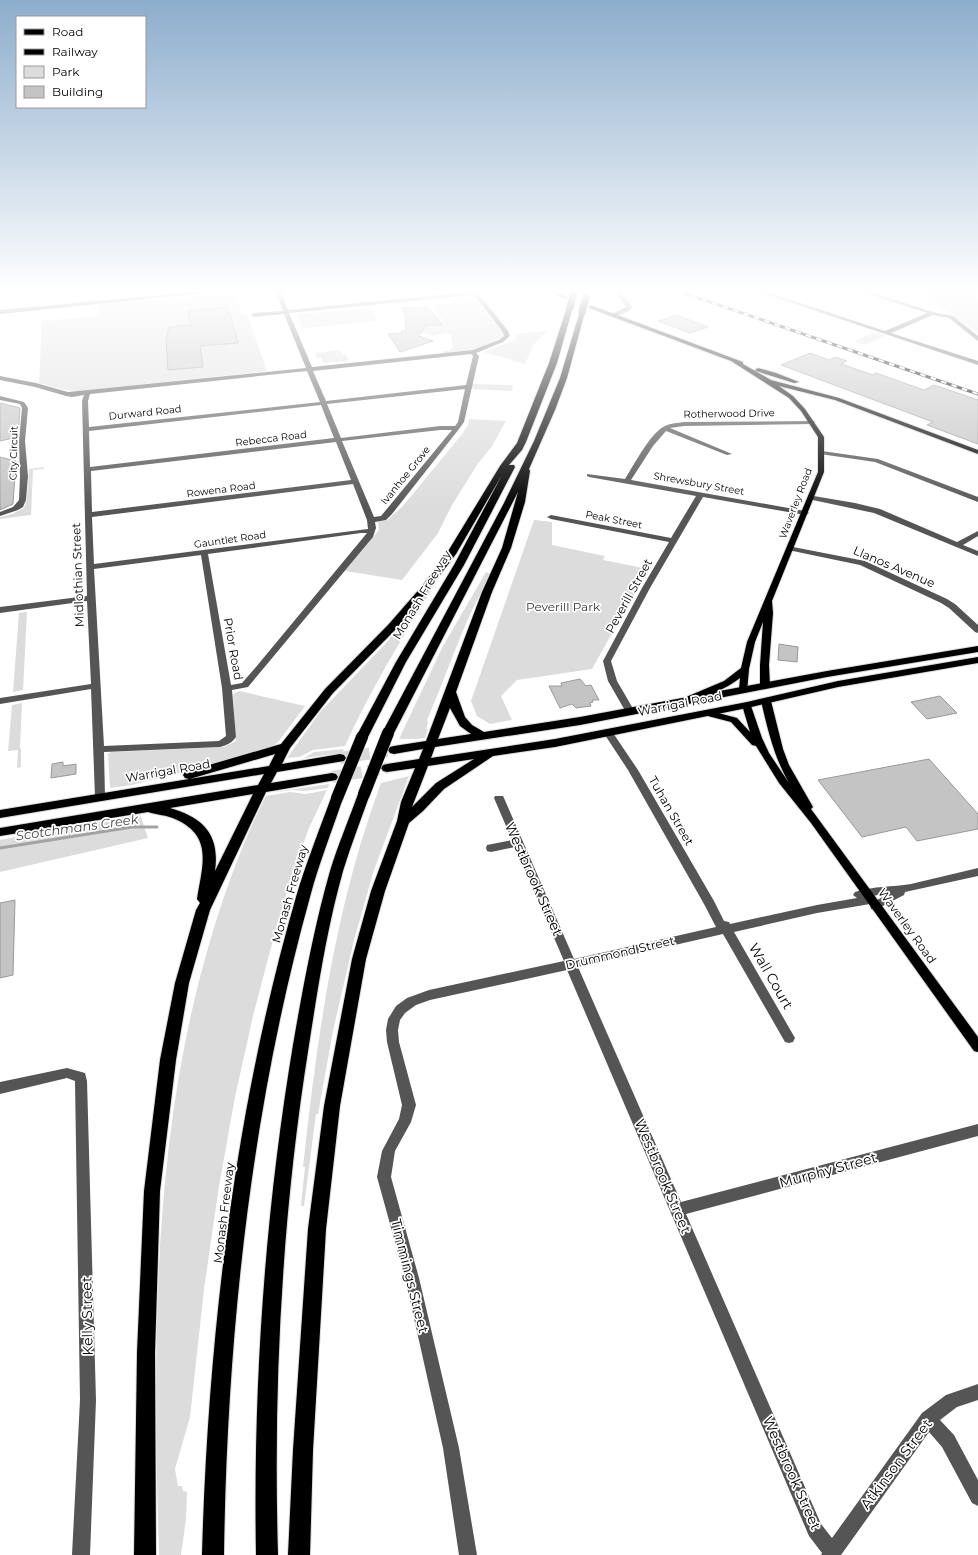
<svg xmlns="http://www.w3.org/2000/svg" width="978" height="1555" viewBox="0 0 978 1555" font-family="Montserrat,sans-serif">
<style>
.green{fill:#dcdcdc}
.lines{fill:none;stroke-linecap:round;stroke-linejoin:round}
.stream{stroke:#a3a3a3;stroke-width:3}
.building{fill:#c4c4c4;stroke:#999}
.major-tunnel{stroke:#d9d9d9;stroke-width:6;stroke-dasharray:6 3;stroke-linecap:butt}
.highway-tunnel{stroke:#d9d9d9;stroke-width:12;stroke-dasharray:12 6;stroke-linecap:butt}
.major-casing{stroke:#dbdbdb;stroke-width:2}
.highway-casing{stroke:#dbdbdb;stroke-width:2}
.minor{fill:#555;fill-rule:evenodd}
.major{fill:#000;fill-rule:evenodd}
.highway{fill:#000;fill-rule:evenodd}
.rail-casing{stroke:#000;stroke-width:3}
.rail{stroke:#fff;stroke-width:2;stroke-dasharray:5.5;stroke-linecap:butt}
.highway-bridge-far1-casing{stroke:#dbdbdb;stroke-width:8;stroke-linecap:butt}
.highway-bridge-casing{stroke:#dbdbdb;stroke-width:13;stroke-linecap:butt}
.highway-bridge-far1{stroke:#000;stroke-width:7}
.highway-bridge{stroke:#000;stroke-width:12}
.labels{text-anchor:middle;stroke-width:3.5;stroke-linejoin:round;paint-order:stroke}
.far-street-label{font-size:10px;fill:#000;stroke:#fff}
.street-label{font-size:12px;fill:#000;stroke:#fff}
.park-label{font-size:12px;fill:#333;stroke:#fff}
.water-label{font-size:13px;font-style:italic;fill:#444;stroke:#fff}
.near-street-label{font-size:14px;fill:#000;stroke:#fff}
</style>
<rect width="100%" height="100%" fill="#fff"/>
<!-- green -->
<g class="green">
<polygon points="920,292 978,292 978,333"/>
<polygon points="235,293 242,314 247,314 267,371 78,391 65,390 39,383 42,321 99,316 98,305"/>
<path d="M 472,297 L 505,334 C 487,350 467,352 444,355 L 443,351 L 449,351 L 453,347 L 450,335 L 447,333 L 433,336 L 416,330 L 422,326 L 443,323 L 442,319 L 429,305 L 452,303 L 450,299 Z"/>
<polygon points="370,308 377,321 303,328 297,314"/>
<polygon points="547,331 534,344 525,364 484,352 515,340 517,337 514,334"/>
<polygon points="875,332 885,336 865,345 854,341"/>
<polygon points="340,350 343,355 323,357 346,355 349,361 323,363 321,357 317,358 315,353"/>
<polygon points="472,384 513,385 512,391 471,389"/>
<polygon points="469,419 506,421 492,446 477,465 452,505 438,533 402,580 345,571 379,530 378,522 387,520 402,507 463,433 468,425"/>
<polygon points="44,467 44,469 33,470 31,515 0,519 0,517 12,514 24,508 27,499 29,469"/>
<polygon points="534,520 552,522 552,545 605,556 603,560 648,569 592,669 517,680 501,696 512,720 490,724 477,716 471,701"/>
<path d="M 486,572 L 490,574 L 490,577 C 463,621 448,673 427,720 L 428,723 L 426,729 L 428,729 L 425,738 L 416,739 L 399,739 L 442,648 Z"/>
<path d="M 431,588 L 433,588 C 401,639 370,691 345,746 L 313,750 L 299,757 L 287,758 L 320,712 L 387,642 Z"/>
<polygon points="27,612 23,690 13,692 19,613"/>
<polygon points="239,691 305,706 278,742 270,749 132,785 110,788 108,754 111,752 224,747 236,741 233,696 234,693"/>
<polygon points="22,703 20,748 21,749 21,767 17,768 18,750 8,751 12,705"/>
<polygon points="344,749 342,753 304,758 314,752"/>
<path d="M 409,776 L 374,870 L 354,940 L 333,1031 L 318,1114 L 316,1114 L 304,1206 L 301,1206 L 305,1167 L 303,1167 C 317,1037 335,906 381,783 Z"/>
<polygon points="329,784 328,788 304,791 294,790 268,793"/>
<path d="M 327,790 L 309,828 L 293,872 L 275,932 L 253,1016 L 235,1097 L 219,1186 L 204,1289 L 190,1417 L 175,1469 L 178,1486 L 182,1486 L 183,1491 L 187,1492 L 186,1519 L 181,1555 L 159,1555 C 153,1352 151,1145 208,948 C 223,896 241,845 266,796 L 290,792 L 306,794 Z"/>
<polygon points="140,814 148,838 0,872 0,840"/>
</g>
<g class="lines">
<!-- stream -->
<polyline class="stream" points="0,848 132,827 157,827"/>
</g>
<!-- building -->
<g class="building">
<polygon points="228,307 238,343 200,346 203,367 168,370 166,339 169,327 191,325 187,311"/>
<polygon points="428,307 443,325 426,325 419,336 433,341 400,352 388,334 402,333 401,331 406,331 405,315 401,308"/>
<polygon points="677,315 708,327 690,333 658,321"/>
<polygon points="810,353 829,360 836,357 847,361 841,364 873,375 876,373 924,390 934,385 978,400 978,444 927,425 933,422 781,365"/>
<polygon points="0,403 20,408 18,437 0,441"/>
<polygon points="0,457 16,461 13,504 0,510"/>
<polygon points="779,644 798,647 797,662 778,660"/>
<polygon points="580,679 586,686 591,685 599,700 592,700 593,702 590,703 591,706 576,708 572,704 560,708 549,686 562,686 561,683"/>
<polygon points="940,696 957,713 927,719 911,702"/>
<polygon points="929,759 978,814 978,829 917,841 906,827 862,837 818,780"/>
<polygon points="63,762 63,766 76,764 76,774 51,778 52,764"/>
<polygon points="15,900 13,975 0,978 0,903"/>
</g>
<g class="lines">
<!-- major-tunnel -->
<polyline class="major-tunnel" points="566,298 591,307"/>
<!-- highway-tunnel -->
<g class="highway-tunnel">
<polyline points="340,758 394,750"/>
<polyline points="332,777 387,768"/>
</g>
<defs>
<g id="major">
<polygon points="550,292 557,292 569,298 564,299"/>
<path d="M 589,306 L 593,306 L 743,362 L 743,364 L 771,380 L 839,398 L 978,450 L 978,454 L 835,400 L 779,386 L 793,396 L 805,409 L 824,437 L 824,472 L 772,601 L 773,613 L 769,665 L 770,686 L 768,688 L 762,688 L 760,686 L 760,665 L 763,622 L 755,642 L 749,669 L 747,692 L 744,693 L 739,690 L 740,678 C 726,689 706,697 689,702 L 684,699 L 686,697 L 724,681 L 741,668 L 747,642 L 818,472 L 818,437 L 801,411 L 789,398 L 731,361 L 589,308 Z"/>
<polygon points="758,368 776,373 799,382 794,383 756,371 755,370"/>
<path d="M 766,698 L 771,701 L 783,749 L 789,765 L 813,807 L 811,809 L 978,1037 L 978,1052 L 974,1051 L 811,823 L 779,783 L 756,746 L 752,745 L 731,722 L 704,715 L 702,713 L 707,710 L 737,718 L 750,732 L 742,705 L 747,702 L 750,703 L 762,738 L 769,753 L 789,783 C 774,757 768,730 761,701 Z"/>
</g>
<g id="highway">
<path d="M 570,305 L 573,307 L 557,363 L 526,442 L 522,450 L 509,465 L 514,465 L 515,467 L 464,565 L 406,662 L 368,737 L 366,740 L 358,740 L 356,737 L 396,662 L 454,565 L 502,475 L 456,554 L 429,589 L 396,629 L 333,693 L 290,748 L 282,764 L 340,754 L 344,755 L 346,758 L 344,761 L 277,772 L 271,783 L 332,773 L 336,774 L 338,777 L 336,780 L 266,792 L 210,910 L 189,983 L 176,1060 L 160,1191 L 155,1353 L 156,1555 L 134,1555 L 137,1353 L 144,1191 L 160,1060 L 175,983 L 196,910 L 200,903 L 197,899 C 202,866 214,836 175,819 C 167,815 157,815 148,812 L 0,836 L 0,828 L 258,785 L 264,774 L 0,818 L 0,810 L 189,779 L 185,778 L 183,775 L 185,772 L 281,744 L 325,689 L 388,625 L 423,585 L 447,553 L 500,466 L 517,443 L 549,363 L 567,307 ZM 275,754 L 269,766 L 189,779 L 193,778 ZM 253,794 L 252,796 L 215,871 C 220,835 204,818 170,808 Z"/>
<path d="M 580,311 L 585,312 L 567,378 L 555,410 L 529,469 L 530,471 L 525,502 L 511,548 L 492,592 L 456,692 L 465,717 L 472,725 L 484,732 L 580,717 L 827,671 L 978,646 L 978,652 L 827,677 L 580,725 L 435,747 L 431,758 L 555,739 L 747,702 L 838,681 L 978,657 L 978,663 L 838,687 L 747,708 L 555,747 L 493,756 L 444,789 L 423,811 L 409,823 L 385,891 L 366,959 L 340,1106 L 326,1229 L 313,1450 L 310,1555 L 288,1555 L 293,1450 L 308,1229 L 324,1106 L 352,959 L 371,891 L 397,821 L 401,802 L 415,768 L 387,772 L 383,771 L 381,768 L 383,765 L 387,764 L 419,759 L 423,749 L 394,754 L 390,753 L 388,750 L 390,747 L 394,746 L 426,741 L 482,592 L 502,548 L 518,492 L 394,733 L 392,736 L 384,736 L 382,733 L 504,503 L 534,441 L 560,378 ZM 450,708 L 460,726 L 471,734 L 438,739 ZM 474,759 L 436,783 L 412,807 L 428,766 Z"/>
<path d="M 364,790 L 368,791 L 370,794 C 361,819 351,845 343,871 C 327,928 318,987 309,1045 C 282,1214 273,1385 278,1555 L 256,1555 C 253,1384 265,1213 293,1045 C 303,987 314,927 330,871 C 338,845 349,819 358,794 L 360,791 Z"/>
<path d="M 337,794 L 341,795 L 343,798 C 332,831 319,863 310,897 C 251,1109 227,1335 224,1555 L 202,1555 C 208,1336 235,1108 296,897 C 306,863 319,831 331,798 L 333,795 Z"/>
</g>
</defs>
<!-- major casing -->
<use href="#major" class="major-casing"/>
<!-- highway casing -->
<use href="#highway" class="highway-casing"/>
<!-- minor -->
<g class="minor">
<polygon points="194,292 216,292 0,314 0,310"/>
<path d="M 276,292 L 281,292 L 288,310 L 468,292 L 489,292 L 479,294 L 508,331 L 510,336 L 503,342 L 476,353 L 479,356 L 464,422 L 459,429 L 392,514 L 386,520 L 375,522 L 376,528 L 373,537 L 248,687 L 232,690 L 236,737 C 232,743 227,745 220,747 L 104,752 L 105,797 L 104,799 L 96,799 L 95,797 L 91,689 L 0,704 L 0,698 L 91,684 L 87,601 L 0,613 L 0,607 L 87,596 L 82,401 L 84,395 L 72,397 L 66,396 L 35,387 L 0,380 L 0,376 L 36,383 L 68,392 L 306,368 L 284,314 L 254,317 L 251,315 L 254,313 L 283,311 ZM 474,295 L 503,332 L 504,336 L 499,340 L 473,350 L 312,367 L 289,313 ZM 471,354 L 473,356 L 466,385 L 326,401 L 313,371 ZM 307,371 L 320,402 L 89,427 L 88,401 L 90,394 ZM 465,389 L 458,422 L 455,426 L 440,426 L 341,438 L 327,404 ZM 321,405 L 334,438 L 90,467 L 89,431 ZM 440,430 L 452,430 L 386,510 L 381,516 L 374,517 L 342,441 ZM 336,442 L 351,480 L 92,512 L 91,471 ZM 353,484 L 367,520 L 368,529 L 94,564 L 92,517 ZM 361,533 L 367,533 L 256,667 L 242,683 L 231,685 L 208,554 ZM 201,555 L 222,688 L 226,736 L 219,741 L 104,746 L 94,569 Z"/>
<polygon points="616,292 621,292 632,307 629,311 614,317 612,316 612,314 626,307"/>
<polygon points="759,292 767,292 885,331 927,313 862,292 871,292 933,312 953,316 978,336 978,341 949,318 933,315 891,333 978,361 978,365"/>
<polygon points="0,396 24,402 28,408 25,441 28,476 26,500 23,507 18,510 0,516 0,512 13,507 19,500 20,476 19,441 22,408 20,404 0,400"/>
<path d="M 814,421 L 815,422 L 812,424 L 684,426 L 670,428 L 732,454 L 727,455 L 666,431 L 653,446 L 631,480 L 805,511 L 809,513 L 805,515 L 703,497 L 650,588 L 611,661 L 617,681 L 635,712 L 633,714 L 627,714 L 608,681 L 603,661 L 642,588 L 669,542 L 551,519 L 547,517 L 551,515 L 671,538 L 696,496 L 589,477 L 587,476 L 587,474 L 625,479 C 634,465 650,433 665,426 C 671,423 678,423 684,422 Z"/>
<polygon points="822,451 878,459 978,497 978,502 875,462 820,454 819,453"/>
<polygon points="808,495 855,503 880,509 957,542 978,531 978,536 963,545 978,551 978,556 874,513 808,499"/>
<polygon points="788,546 865,561 947,599 955,604 978,625 978,633 975,632 949,608 941,603 860,565 788,550"/>
<path d="M 608,729 L 611,730 L 638,770 L 714,901 L 724,921 L 729,922 L 730,924 L 817,905 L 857,898 L 853,895 L 855,892 C 874,886 892,887 911,884 C 933,879 956,873 978,868 L 978,876 L 905,892 L 904,895 L 875,910 L 871,909 L 870,904 L 817,913 L 734,932 L 795,1038 L 793,1042 L 789,1043 L 785,1042 L 723,934 L 578,967 L 681,1202 L 978,1124 L 978,1136 L 686,1214 L 821,1524 L 832,1538 L 922,1413 L 946,1395 L 978,1384 L 978,1400 L 957,1407 L 940,1420 L 954,1435 L 978,1480 L 978,1506 L 972,1503 L 942,1447 L 929,1432 L 841,1555 L 821,1555 L 822,1553 L 809,1536 L 567,970 L 430,1000 L 416,1005 L 405,1013 L 400,1020 L 398,1030 L 399,1042 L 416,1105 L 411,1122 L 395,1151 L 391,1177 L 419,1278 L 459,1448 L 477,1555 L 459,1555 L 443,1448 L 405,1278 L 377,1177 L 382,1151 L 399,1119 L 402,1105 L 387,1042 L 386,1030 L 388,1019 L 396,1006 L 407,998 L 429,990 L 564,961 L 515,847 L 491,852 L 487,851 L 486,848 L 487,845 L 512,840 L 494,798 L 495,796 L 503,796 L 504,798 L 574,959 L 716,927 L 704,904 L 628,770 L 603,732 ZM 882,894 L 888,894 L 877,900 L 873,896 Z"/>
<polygon points="67,1068 85,1073 87,1081 96,1400 90,1555 72,1555 80,1400 75,1081 67,1078 0,1094 0,1082"/>
</g>
<!-- major -->
<use href="#major" class="major"/>
<!-- highway -->
<use href="#highway" class="highway"/>
<defs>
<polyline id="rail" points="681,292 978,394"/>
</defs>
<!-- rail casing -->
<use href="#rail" class="rail-casing"/>
<!-- rail -->
<use href="#rail" class="rail"/>
<defs>
<g id="highway-bridge-far1">
<polyline points="570,307 574,293"/>
<polyline points="582,312 586,297"/>
</g>
<g id="highway-bridge">
<polyline points="364,794 388,733"/>
<polyline points="337,798 362,737"/>
</g>
</defs>
<!-- highway-bridge-far1 casing -->
<use href="#highway-bridge-far1" class="highway-bridge-far1-casing"/>
<!-- highway-bridge casing -->
<use href="#highway-bridge" class="highway-bridge-casing"/>
<!-- highway-bridge-far1 -->
<use href="#highway-bridge-far1" class="highway-bridge-far1"/>
<!-- highway-bridge -->
<use href="#highway-bridge" class="highway-bridge"/>
</g>
<!-- sky -->
<linearGradient id="sky" x2="0" y2="1"><stop stop-color="#8cadcc"/><stop offset="0.57" stop-color="#fff"/><stop offset="1" stop-color="#fff" stop-opacity="0"/></linearGradient>
<rect width="978" height="510" fill="url(#sky)"/>
<g class="labels">
<!-- far-street labels -->
<g class="far-street-label">
<text transform="translate(145 412) rotate(-6)" y="4">Durward Road</text>
<text transform="translate(729 413) rotate(-1)" y="4">Rotherwood Drive</text>
<text transform="translate(271 438) rotate(-7)" y="4">Rebecca Road</text>
<text transform="translate(13 453) rotate(-89)" y="4">City Circuit</text>
<text transform="translate(405 475) rotate(-51)" y="4">Ivanhoe Grove</text>
<text transform="translate(699 483) rotate(10)" y="4">Shrewsbury Street</text>
<text transform="translate(221 489) rotate(-7)" y="4">Rowena Road</text>
<text transform="translate(795 503) rotate(-69)" y="4">Waverley Road</text>
<text transform="translate(614 519) rotate(11)" y="4">Peak Street</text>
<text transform="translate(230 539) rotate(-8)" y="4">Gauntlet Road</text>
</g>
<!-- street labels -->
<g class="street-label">
<text transform="translate(894 567) rotate(23)" y="4">Llanos Avenue</text>
<text transform="translate(78 575) rotate(-92)" y="4">Midlothian Street</text>
<text transform="translate(422 595) rotate(-59)" y="4">Monash Freeway</text>
<text transform="translate(629 596) rotate(-61)" y="4">Peverill Street</text>
<text transform="translate(233 649) rotate(80)" y="4">Prior Road</text>
<text transform="translate(680 704) rotate(-11)" y="4">Warrigal Road</text>
<text transform="translate(168 771) rotate(-10)" y="4">Warrigal Road</text>
<text transform="translate(671 811) rotate(60)" y="4">Tuhan Street</text>
<text transform="translate(290 894) rotate(-74)" y="4">Monash Freeway</text>
<text transform="translate(907 926) rotate(54)" y="4">Waverley Road</text>
<text transform="translate(620 953) rotate(-13)" y="4">Drummond Street</text>
<text transform="translate(224 1213) rotate(-83)" y="4">Monash Freeway</text>
</g>
<!-- park labels -->
<g class="park-label">
<text x="563" y="611">Peverill Park</text>
</g>
<!-- water labels -->
<g class="water-label">
<text transform="translate(77 827) rotate(-8)" y="5">Scotchmans Creek</text>
</g>
<!-- near-street labels -->
<g class="near-street-label">
<text transform="translate(534 879) rotate(66)" y="5">Westbrook Street</text>
<text transform="translate(771 976) rotate(60)" y="5">Wall Court</text>
<text transform="translate(828 1170) rotate(-15)" y="5">Murphy Street</text>
<text transform="translate(663 1176) rotate(67)" y="5">Westbrook Street</text>
<text transform="translate(410 1276) rotate(76)" y="5">Timmings Street</text>
<text transform="translate(87 1316) rotate(-91)" y="5">Kelly Street</text>
<text transform="translate(896 1464) rotate(-53)" y="5">Atkinson Street</text>
<text transform="translate(792 1473) rotate(66)" y="5">Westbrook Street</text>
</g>
</g>
<!-- legend -->
<rect x="16" y="16" width="130" height="92" fill="#ffffff" stroke="#999999"/>
<rect x="24" y="29" width="20" height="6" fill="#000000" stroke="#999999"/>
<text x="52" y="36" font-size="12" fill="#000000">Road</text>
<rect x="24" y="49" width="20" height="6" fill="#000000" stroke="#999999"/>
<text x="52" y="56" font-size="12" fill="#000000">Railway</text>
<rect x="24" y="66" width="20" height="12" fill="#dcdcdc" stroke="#999999"/>
<text x="52" y="76" font-size="12" fill="#000000">Park</text>
<rect x="24" y="86" width="20" height="12" fill="#c4c4c4" stroke="#999999"/>
<text x="52" y="96" font-size="12" fill="#000000">Building</text>
</svg>
